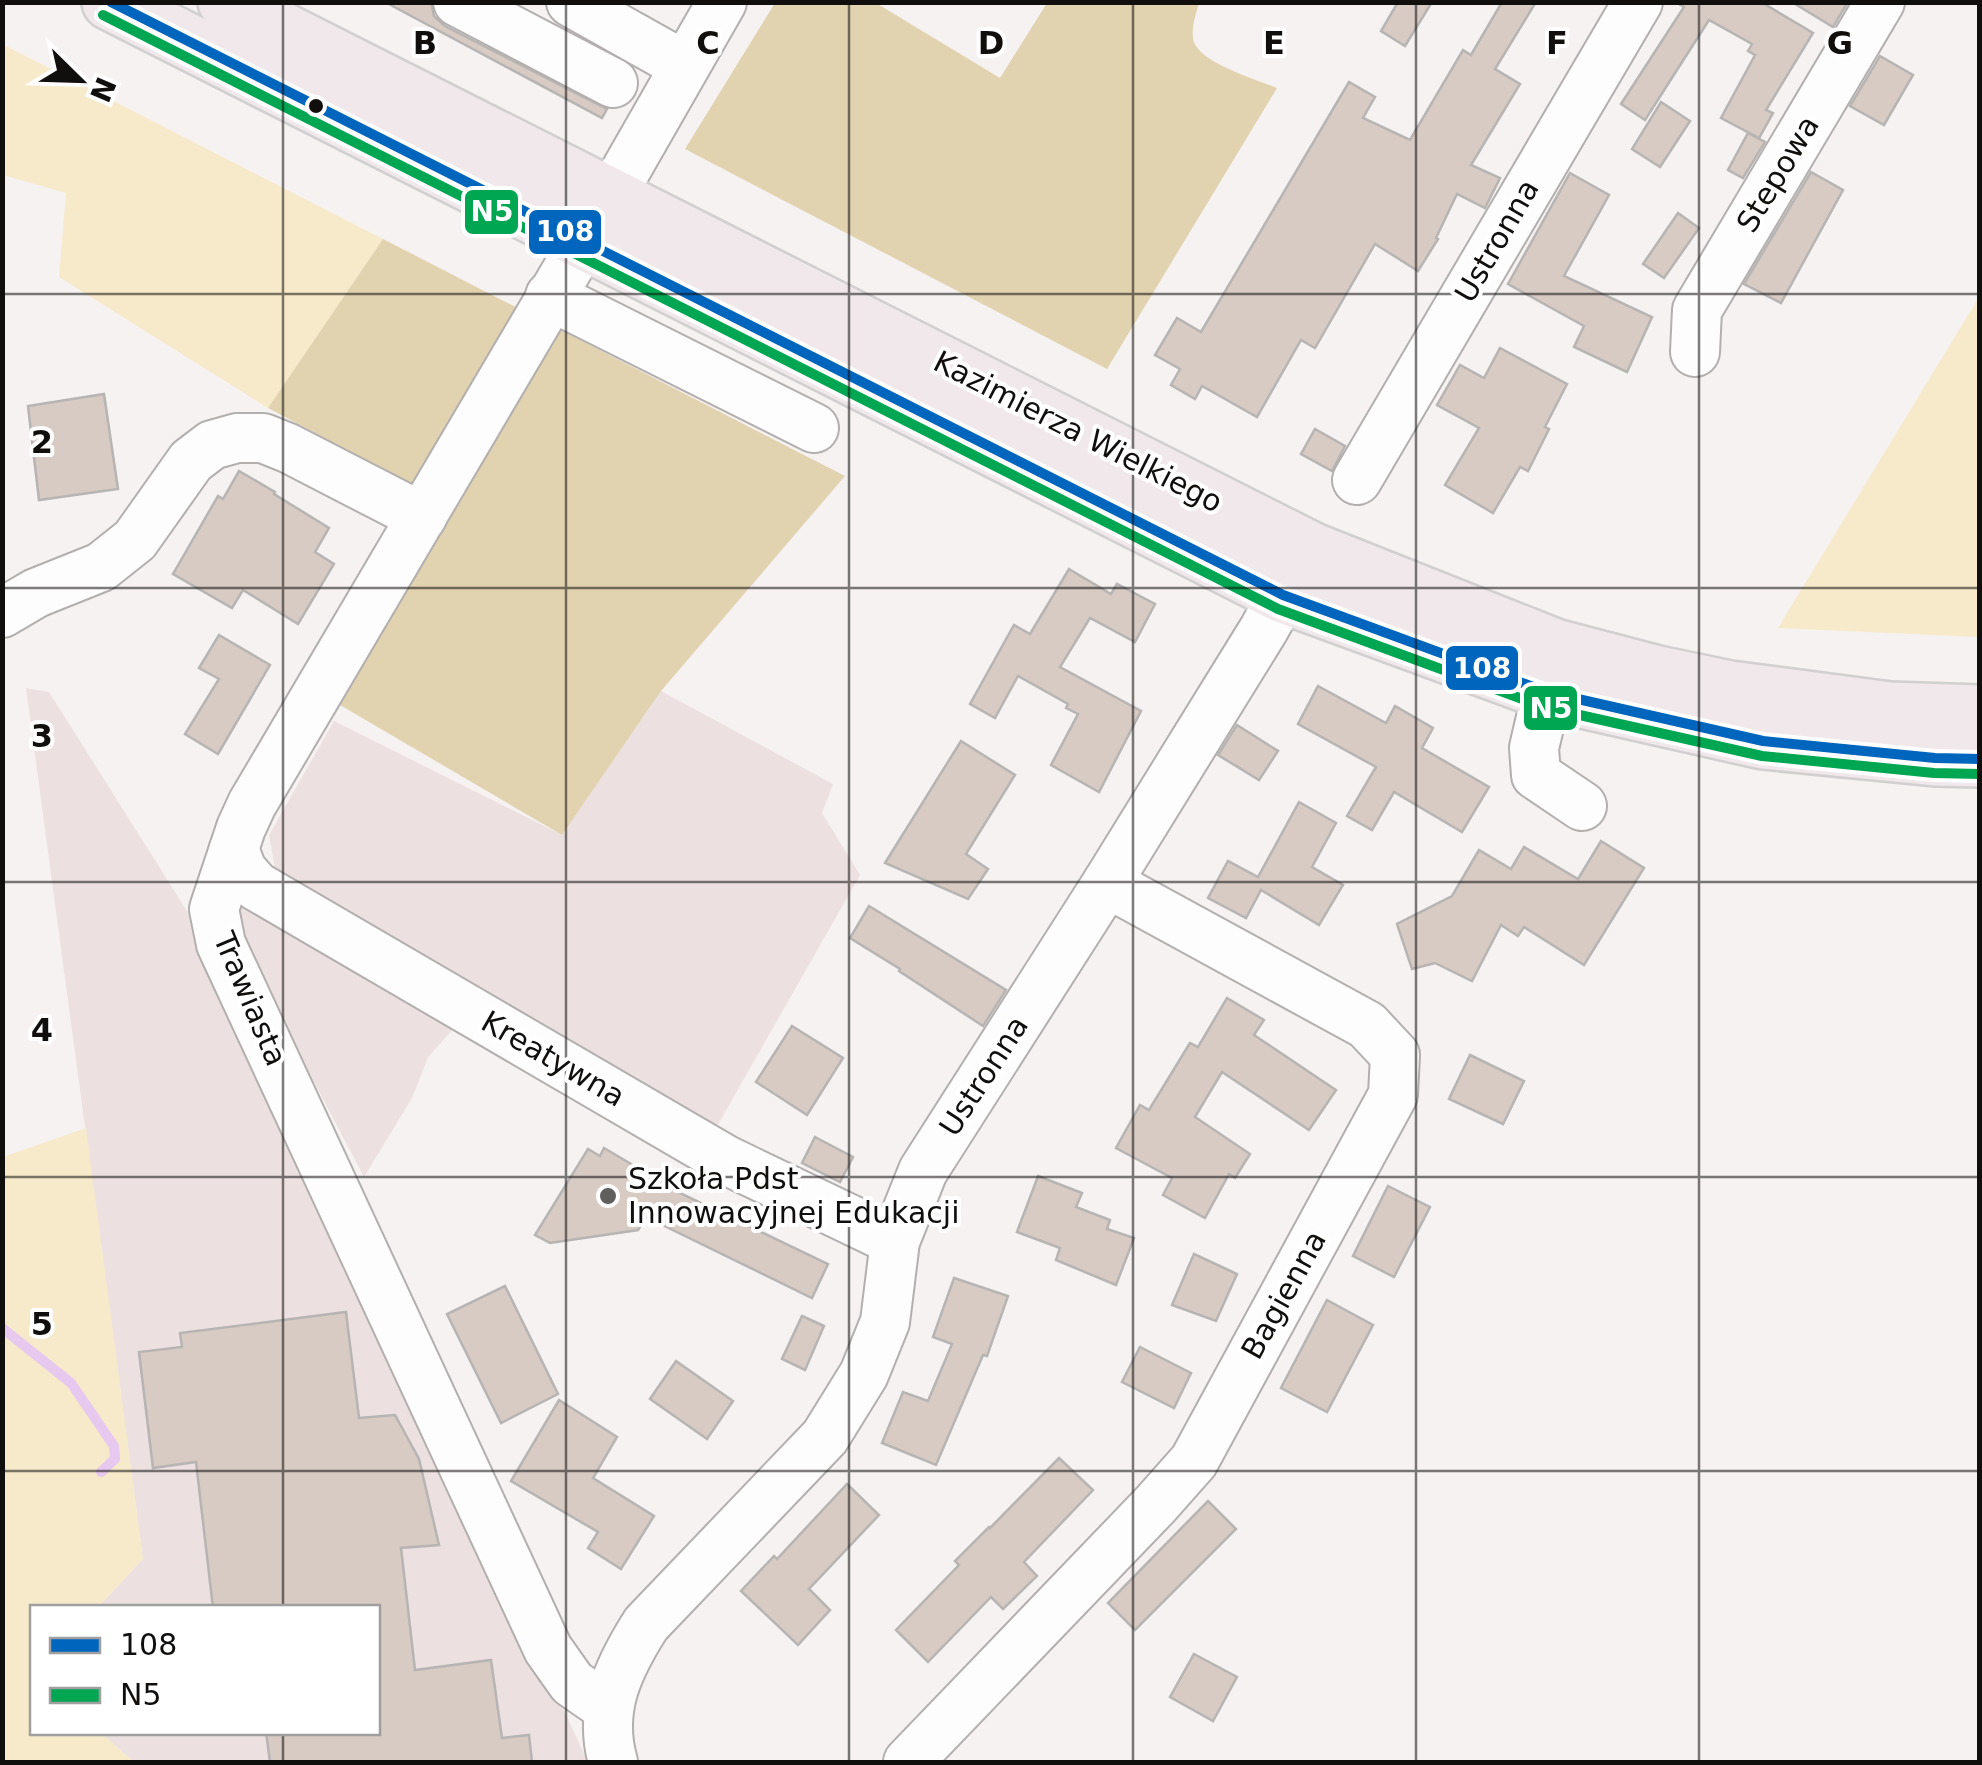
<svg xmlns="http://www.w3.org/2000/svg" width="1982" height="1765" viewBox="0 0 1982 1765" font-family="'DejaVu Sans',sans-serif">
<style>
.built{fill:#ece1e0}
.green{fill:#f7eaca}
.forest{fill:#e1d3af}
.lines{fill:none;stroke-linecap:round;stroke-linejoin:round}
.stream{stroke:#e7c8ee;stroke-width:10}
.building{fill:#d8cbc3;stroke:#b7b4b4;stroke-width:2.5}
.minor-casing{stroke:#b3afaf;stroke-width:52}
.major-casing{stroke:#d1cfcf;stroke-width:60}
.minor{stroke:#fefdfd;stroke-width:48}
.major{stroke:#f0e8eb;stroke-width:55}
.bus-1-casing{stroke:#fff;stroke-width:18}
.bus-2-casing{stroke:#fff;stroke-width:18}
.bus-1{stroke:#0065bd;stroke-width:10}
.bus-2{stroke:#00a651;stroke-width:10}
.grid{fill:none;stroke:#110f0e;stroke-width:2.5;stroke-opacity:0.55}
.bus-dot{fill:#110f0e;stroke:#fff;stroke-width:4}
.poi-dot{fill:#615e5e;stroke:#fff;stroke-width:4}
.labels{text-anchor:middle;stroke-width:8;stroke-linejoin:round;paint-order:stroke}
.street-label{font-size:30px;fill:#110f0e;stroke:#fff}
.poi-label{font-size:30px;fill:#110f0e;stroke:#fff;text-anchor:start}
.grid-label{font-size:32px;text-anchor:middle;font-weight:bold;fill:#110f0e;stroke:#fff;stroke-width:8;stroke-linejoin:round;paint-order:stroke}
.line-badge{stroke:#fff;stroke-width:4}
.badge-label{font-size:28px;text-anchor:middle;font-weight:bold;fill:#fff}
</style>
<rect width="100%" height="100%" fill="#f6f2f2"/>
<!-- built -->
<g class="built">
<polygon points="26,688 49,692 199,930 588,1762 134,1762 101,1733 378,1732 378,1608 98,1607 143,1559"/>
<polygon points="661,691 833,784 822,813 860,875 716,1128 275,869 269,835 334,721 562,835"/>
<polygon points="236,903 456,1026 428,1057 412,1098 364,1177 228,918"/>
</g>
<!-- green -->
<g class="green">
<polygon points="2,44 383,239 268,408 59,277 66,193 3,175"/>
<polygon points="1979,297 1979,637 1778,628"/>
<polygon points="86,1128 143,1559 98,1607 32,1608 32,1732 101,1733 134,1762 3,1762 3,1157"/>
</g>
<!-- forest -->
<g class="forest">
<path d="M 775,3 L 876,3 L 1000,78 L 1047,3 L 1199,3 C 1196,14 1190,30 1194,42 C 1201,63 1257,80 1277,88 L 1107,369 L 685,149 Z"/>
<polygon points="383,239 845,476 661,691 562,835 340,705 455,507 268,408"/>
</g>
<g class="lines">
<!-- stream -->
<polyline class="stream" points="2,1328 71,1383 114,1446 115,1459 101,1472"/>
</g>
<!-- building -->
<g class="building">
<polygon points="385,2 431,2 434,16 445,26 607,109 602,118"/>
<polygon points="1398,2 1432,2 1405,46 1381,31"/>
<polygon points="1502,2 1536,2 1495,69 1520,84 1471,165 1500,178 1485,208 1457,194 1436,238 1438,239 1418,271 1375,244 1315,348 1301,340 1257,417 1202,386 1195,399 1171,385 1180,369 1155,355 1177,318 1201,332 1349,82 1375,97 1363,118 1410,140 1463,50 1471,55"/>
<polygon points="1675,2 1761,2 1813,33 1766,110 1773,113 1759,138 1721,118 1755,55 1748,51 1752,44 1709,20 1645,120 1621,104 1684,7"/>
<polygon points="1792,2 1848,2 1833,27"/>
<polygon points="1880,56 1913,75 1884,125 1850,106"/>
<polygon points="1661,102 1690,121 1660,167 1632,149"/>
<polygon points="1748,133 1765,142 1743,178 1728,170"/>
<polygon points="1811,172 1843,190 1781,303 1744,284"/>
<polygon points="1570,173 1609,195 1564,276 1652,317 1627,372 1574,347 1584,326 1508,284"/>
<polygon points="1678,213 1699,228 1664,278 1643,264"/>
<polygon points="1500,348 1567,384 1545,427 1549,429 1528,471 1520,467 1493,513 1445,485 1479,428 1437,405 1460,365 1484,378"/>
<polygon points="104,394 118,489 39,500 28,406"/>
<polygon points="1315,429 1345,446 1332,471 1301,454"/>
<polygon points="239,471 275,492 274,494 329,528 315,552 334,564 298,624 243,590 232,608 173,574 218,496 223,499"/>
<polygon points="1069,569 1111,594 1117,584 1155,604 1135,642 1090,618 1060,667 1141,711 1099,792 1051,765 1078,714 1066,708 1068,704 1018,676 995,718 970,704 1014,625 1030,634"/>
<polygon points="219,635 270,665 218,754 185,734 219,679 199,668"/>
<polygon points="1318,686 1386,723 1395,706 1433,728 1422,748 1489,787 1462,832 1394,792 1372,830 1347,816 1376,767 1298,724"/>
<polygon points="1237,725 1278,751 1259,780 1218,755"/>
<polygon points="961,741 1015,775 966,854 988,869 968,899 885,863"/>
<polygon points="1299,802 1336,823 1312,867 1343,885 1319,925 1261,890 1246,918 1208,898 1228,861 1258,877"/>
<polygon points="1601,841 1644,868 1584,965 1524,927 1518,936 1501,925 1472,981 1435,963 1412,969 1397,924 1452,896 1479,850 1511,869 1524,847 1578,879"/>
<polygon points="869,906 1006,990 983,1026 899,971 900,969 850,938"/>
<polygon points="1227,998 1264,1020 1254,1035 1336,1090 1309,1130 1222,1072 1195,1117 1250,1154 1235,1178 1229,1174 1205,1218 1163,1195 1172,1178 1116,1148 1140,1105 1149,1110 1190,1043 1198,1047"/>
<polygon points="792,1026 843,1058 807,1115 756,1082"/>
<polygon points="1470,1055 1524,1081 1503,1124 1449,1099"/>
<polygon points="815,1137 853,1157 840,1182 802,1163"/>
<polygon points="604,1148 684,1195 828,1264 812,1298 646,1217 638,1230 550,1243 535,1235 588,1149 600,1156"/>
<polygon points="1038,1176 1082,1193 1076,1207 1110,1220 1107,1229 1134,1238 1116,1285 1056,1260 1060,1248 1017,1232"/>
<polygon points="1388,1186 1430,1207 1394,1277 1353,1256"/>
<polygon points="1194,1254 1237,1274 1216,1321 1172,1305"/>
<polygon points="954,1278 1008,1296 987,1356 983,1355 936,1465 882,1443 903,1392 928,1401 952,1344 933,1337"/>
<polygon points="505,1286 558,1394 501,1423 447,1314"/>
<polygon points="1327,1300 1373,1325 1327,1412 1281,1388"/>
<polygon points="346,1312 359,1418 395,1415 419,1459 439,1545 401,1548 415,1670 491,1660 502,1738 529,1735 532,1762 270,1762 266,1732 378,1732 378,1608 213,1608 196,1462 153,1468 139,1352 182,1347 180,1333"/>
<polygon points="802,1316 824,1326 805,1370 782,1359"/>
<polygon points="1140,1347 1191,1373 1174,1408 1122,1382"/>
<polygon points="676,1361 733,1401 707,1439 650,1399"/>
<polygon points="559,1400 617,1437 593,1478 654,1516 621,1569 588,1548 598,1532 511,1481"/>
<polygon points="1059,1458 1093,1490 1024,1562 1037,1576 1003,1609 991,1597 928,1662 896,1630 959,1565 955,1561 989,1527 990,1528"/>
<polygon points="847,1484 879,1515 809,1589 830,1610 798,1645 741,1591 774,1556 777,1559"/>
<polygon points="1208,1501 1236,1529 1135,1630 1108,1603"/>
<polygon points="1194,1654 1237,1677 1213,1721 1170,1697"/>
</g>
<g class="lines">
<defs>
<g id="minor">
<polyline points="458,2 613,83"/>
<polyline points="571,2 685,66"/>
<polyline points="611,196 722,2"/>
<polyline points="583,243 252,804 241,828 214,909 221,944 548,1649 572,1683 608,1708"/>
<polyline points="550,296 814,428"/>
<polyline points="1695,352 1697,310 1880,2"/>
<polyline points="1357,480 1638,2"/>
<polyline points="2,613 36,593 101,567 135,540 191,461 212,445 237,438 263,438 288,448 422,517"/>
<polyline points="1547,692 1534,748 1536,775 1582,806"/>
<polyline points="234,849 242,870 256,886 726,1160 895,1241"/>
<path d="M 613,1762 C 598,1710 618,1668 646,1624 L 825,1437 L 864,1374 L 885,1322 L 895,1241 L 923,1171 L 1107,883 L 1264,629 L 1283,595"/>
<polyline points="908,1762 1155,1505 1194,1461 1393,1095 1395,1055 1367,1025 1107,883"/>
</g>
<g id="major">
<polyline points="110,2 1283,595 1547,692 1763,741 1935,758 1980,759"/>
<polyline points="226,2 1313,551 1555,647 1658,674 1730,689 1890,710 1980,713"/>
</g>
</defs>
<!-- minor casing -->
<use href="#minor" class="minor-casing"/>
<!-- major casing -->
<use href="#major" class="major-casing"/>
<!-- minor -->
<use href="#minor" class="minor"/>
<!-- major -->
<use href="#major" class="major"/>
<defs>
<polyline id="bus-1" points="111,2 1283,595 1547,692 1763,741 1935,758 1980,759"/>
<polyline id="bus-2" points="103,15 1278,609 1544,707 1762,756 1934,773 1980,774"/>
</defs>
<!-- bus-1 casing -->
<use href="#bus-1" class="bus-1-casing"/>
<!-- bus-2 casing -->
<use href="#bus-2" class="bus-2-casing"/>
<!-- bus-1 -->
<use href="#bus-1" class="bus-1"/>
<!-- bus-2 -->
<use href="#bus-2" class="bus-2"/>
</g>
<!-- grid -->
<path class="grid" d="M 283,2 L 283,1608M 566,2 L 566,1762M 849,2 L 849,1762M 1133,2 L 1133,1762M 1416,2 L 1416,1762M 1699,2 L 1699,1762M 2,294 L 1980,294M 2,588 L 1980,588M 2,882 L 1980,882M 2,1177 L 1980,1177M 2,1471 L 1980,1471M 283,1732 L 283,1762"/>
<!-- markers -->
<circle class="bus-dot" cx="316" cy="106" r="9"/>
<circle class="poi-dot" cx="608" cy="1196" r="10"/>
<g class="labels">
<!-- street labels -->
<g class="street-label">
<text transform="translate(1778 174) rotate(-59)" y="10">Stepowa</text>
<text transform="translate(1497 241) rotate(-60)" y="10">Ustronna</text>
<text transform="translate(1078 432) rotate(27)" y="10">Kazimierza Wielkiego</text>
<text transform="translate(250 999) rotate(67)" y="10">Trawiasta</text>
<text transform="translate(553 1059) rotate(30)" y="10">Kreatywna</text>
<text transform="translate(984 1076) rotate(-57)" y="10">Ustronna</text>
<text transform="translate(1284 1295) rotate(-61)" y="10">Bagienna</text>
</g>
<!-- poi labels -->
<g class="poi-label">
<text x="628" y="1189">Szkoła Pdst<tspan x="628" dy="34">Innowacyjnej Edukacji</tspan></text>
</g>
</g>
<g class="grid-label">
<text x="425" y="54">B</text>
<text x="708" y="54">C</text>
<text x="991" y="54">D</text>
<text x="1274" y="54">E</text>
<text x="1557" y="54">F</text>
<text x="1840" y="54">G</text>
<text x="42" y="453">2</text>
<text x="42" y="747">3</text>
<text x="42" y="1041">4</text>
<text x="42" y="1335">5</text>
</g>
<g class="line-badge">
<rect x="463" y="188" width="57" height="48" rx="10" fill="#00a651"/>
<rect x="527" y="208" width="76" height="48" rx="10" fill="#0065bd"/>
<rect x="1444" y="644" width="76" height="48" rx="10" fill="#0065bd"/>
<rect x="1522" y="684" width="57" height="48" rx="10" fill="#00a651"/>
</g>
<g class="badge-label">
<text x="492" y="221">N5</text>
<text x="565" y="241">108</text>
<text x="1482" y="678">108</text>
<text x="1551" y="718">N5</text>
</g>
<!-- border -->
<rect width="1982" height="1765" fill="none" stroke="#110f0e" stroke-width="10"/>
<!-- legend -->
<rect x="30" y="1605" width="350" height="130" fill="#ffffff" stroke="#a09f9f" stroke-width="2.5"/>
<rect x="50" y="1638" width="50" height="15" fill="#0065bd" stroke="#a09f9f" stroke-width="2.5"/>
<text x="120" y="1655" font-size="30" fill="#110f0e">108</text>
<rect x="50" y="1688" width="50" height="15" fill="#00a651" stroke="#a09f9f" stroke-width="2.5"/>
<text x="120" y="1705" font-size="30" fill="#110f0e">N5</text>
<!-- north arrow -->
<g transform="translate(80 80) rotate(113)" stroke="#ffffff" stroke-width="8" paint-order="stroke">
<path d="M0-8L18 38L0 25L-18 38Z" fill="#110f0e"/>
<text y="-15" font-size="28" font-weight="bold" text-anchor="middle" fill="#110f0e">N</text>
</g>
</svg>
